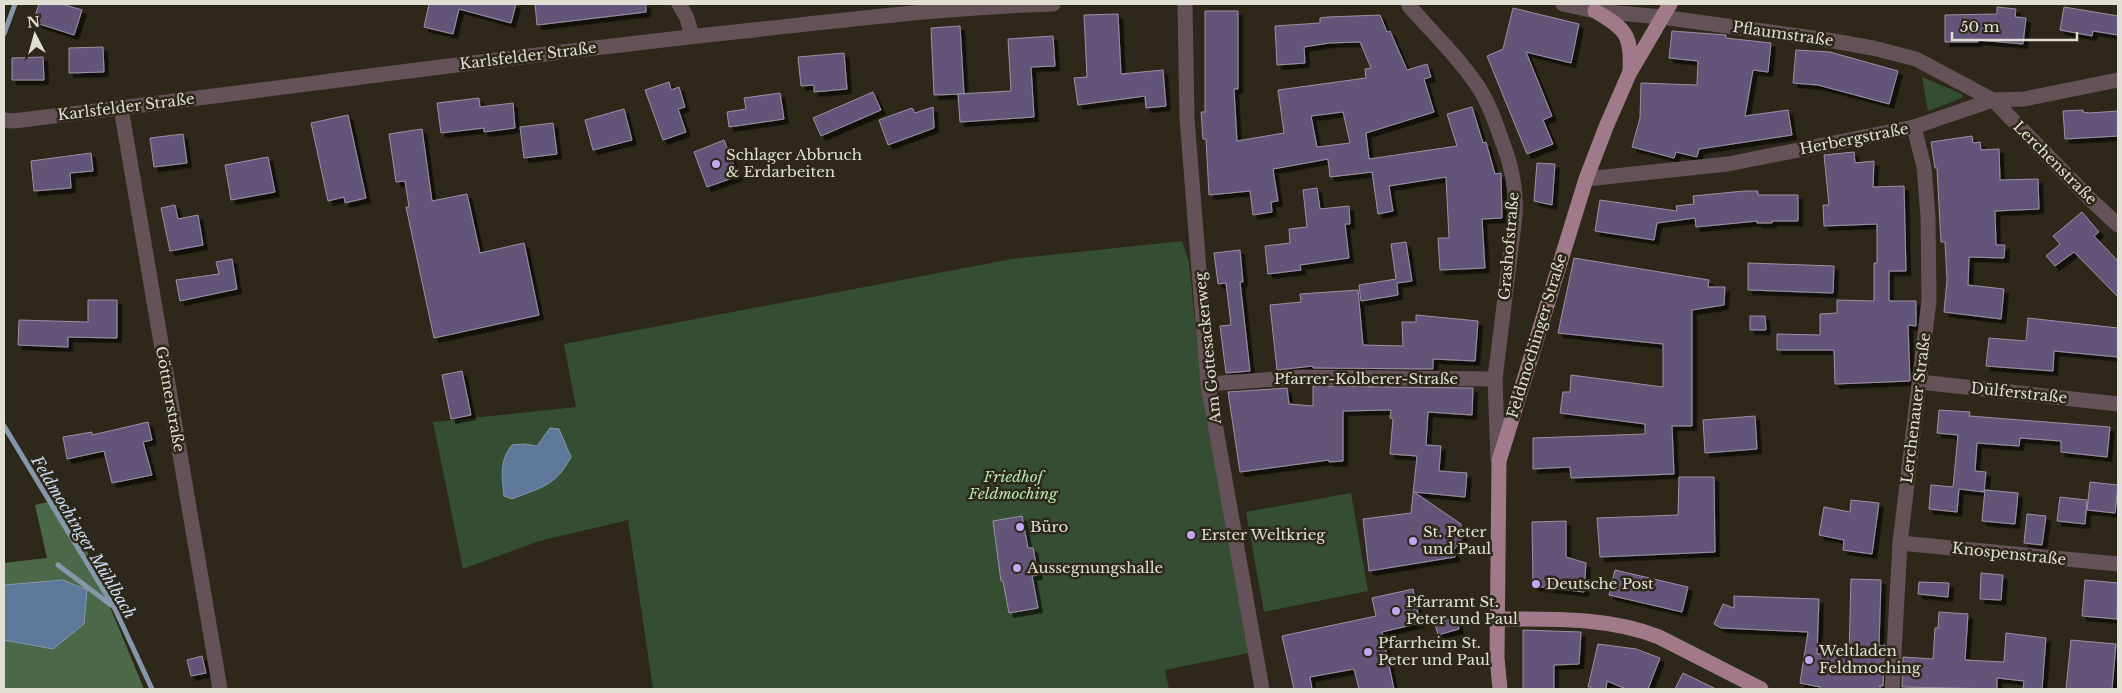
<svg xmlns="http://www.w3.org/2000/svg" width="2122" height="693" viewBox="0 0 2122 693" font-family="'Libre Baskerville',serif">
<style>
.green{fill:#354e33}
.forest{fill:#4b6948}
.water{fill:#5d789a;stroke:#8597ab}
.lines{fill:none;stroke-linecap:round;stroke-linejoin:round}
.stream{stroke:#8597ab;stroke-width:5}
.building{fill:#645479;stroke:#9a92a4;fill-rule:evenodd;filter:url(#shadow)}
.minor{stroke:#655259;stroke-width:15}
.major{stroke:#a17a89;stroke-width:15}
.poi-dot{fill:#c2a8f3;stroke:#2d2819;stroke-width:2}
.labels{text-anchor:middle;stroke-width:5;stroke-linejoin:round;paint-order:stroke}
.street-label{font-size:15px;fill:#e1ded4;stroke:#2d2819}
.poi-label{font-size:15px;fill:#e1ded4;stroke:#2d2819;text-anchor:start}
.park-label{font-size:15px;font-style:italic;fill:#b6e9b1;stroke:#2d2819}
.water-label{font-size:16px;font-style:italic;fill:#cbddf4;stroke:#2d2819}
</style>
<defs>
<filter id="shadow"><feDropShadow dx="4.5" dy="4.5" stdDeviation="0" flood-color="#0009"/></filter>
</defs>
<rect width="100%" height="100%" fill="#2d2819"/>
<!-- green -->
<g class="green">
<polygon points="1922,77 1962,94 1962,98 1928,111"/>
<polygon points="1182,241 1189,262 1202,390 1249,653 1165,670 1169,689 653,689 628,520 539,541 463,569 433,422 576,407 564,344 1012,259"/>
<polygon points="1351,493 1368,591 1264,612 1246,512"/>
</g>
<!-- forest -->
<polygon class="forest" points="65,498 144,689 4,689 4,563 47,558 35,505"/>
<!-- water -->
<g class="water">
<path d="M 550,428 L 559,429 L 571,457 C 555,487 541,487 512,499 L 504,496 C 502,477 499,461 512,445 L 525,444 L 537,446 Z"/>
<polygon points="63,580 87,590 84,624 53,649 4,640 4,585"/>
</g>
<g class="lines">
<!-- stream -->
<g class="stream">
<polyline points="4,34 15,4"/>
<polyline points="4,426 115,609 152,689"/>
<polyline points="58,565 111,605"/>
</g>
</g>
<!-- building -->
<g class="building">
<polygon points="39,4 62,4 82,10 74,35 33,22"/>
<polygon points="429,4 516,4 511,23 459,9 453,34 424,27"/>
<polygon points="535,4 646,4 646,12 537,25"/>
<polygon points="1997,7 2016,9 2015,17 2026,18 2023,44 1978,40 1978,42 1945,42 1945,15 1997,14"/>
<polygon points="2064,7 2118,16 2118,35 2093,31 2092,36 2060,30"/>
<polygon points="1513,8 1579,24 1571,63 1526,52 1552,116 1543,120 1553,144 1527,154 1487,56 1503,49"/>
<path d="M 1205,11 L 1238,11 L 1238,89 L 1234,89 L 1237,141 L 1284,133 L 1278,90 L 1366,78 L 1365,69 L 1371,68 L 1360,42 L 1329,43 L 1304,47 L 1305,63 L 1277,65 L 1275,26 L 1320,23 L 1320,18 L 1328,17 L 1380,15 L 1387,32 L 1390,31 L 1407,70 L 1427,64 L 1431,77 L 1424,79 L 1434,112 L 1366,133 L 1369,159 L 1457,146 L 1447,114 L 1472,107 L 1483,143 L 1486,142 L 1495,174 L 1501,173 L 1502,218 L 1482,219 L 1485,268 L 1440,270 L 1438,238 L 1449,238 L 1446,177 L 1389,186 L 1393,211 L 1378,214 L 1372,172 L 1330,177 L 1328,159 L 1273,169 L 1278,201 L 1271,202 L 1272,212 L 1253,215 L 1250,191 L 1209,195 L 1206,139 L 1203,139 L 1201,112 L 1205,112 ZM 1343,112 L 1350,143 L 1317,147 L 1311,116 Z"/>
<polygon points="1118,14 1121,74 1163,70 1166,106 1146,108 1145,96 1078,105 1074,78 1087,77 1084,15"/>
<polygon points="960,26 964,94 934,95 931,28"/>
<polygon points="1672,31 1726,35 1726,38 1771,43 1768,72 1753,70 1745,116 1788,110 1792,135 1699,149 1697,157 1676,152 1674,158 1632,147 1640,118 1641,83 1697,85 1698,61 1669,58"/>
<polygon points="1053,36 1055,66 1031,67 1034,117 960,122 958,94 1011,91 1008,39"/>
<polygon points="103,47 104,72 69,73 69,48"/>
<polygon points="1796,50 1830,52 1898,71 1889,104 1818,85 1793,83"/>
<polygon points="844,53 847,89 814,92 814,85 801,86 798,57"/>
<polygon points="43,57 44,80 12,80 12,58"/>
<polygon points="669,82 671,90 679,87 685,107 678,109 686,132 663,140 645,90"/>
<polygon points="873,92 881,110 821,136 813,118"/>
<polygon points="780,93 784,119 729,127 727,112 746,109 744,98"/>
<polygon points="479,98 480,107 513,103 515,128 484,132 484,128 441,133 437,103"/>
<polygon points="933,107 934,128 888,145 879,120 912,108 915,113"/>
<polygon points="624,109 632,140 593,150 585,120"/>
<polygon points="2083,110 2083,112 2089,113 2118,111 2118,136 2065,139 2063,111"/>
<polygon points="348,115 366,198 345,203 344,197 328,201 311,123"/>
<polygon points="553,123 557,154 524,158 520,127"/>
<polygon points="422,129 432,201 467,194 480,253 524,243 539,315 434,338 406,207 409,207 405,181 396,182 389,134"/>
<polygon points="183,134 187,163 154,167 150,138"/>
<polygon points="1972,136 1973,143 1980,142 1981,150 1999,149 2000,180 2038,179 2039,209 1995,211 1996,245 2005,245 2004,258 1969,257 1968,285 2004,289 2001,319 1944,312 1947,280 1945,242 1941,242 1937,168 1935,168 1931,142"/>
<polygon points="724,140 738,176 707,187 694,152"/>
<polygon points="1854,152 1855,163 1874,161 1873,187 1904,186 1906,271 1889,271 1889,301 1916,301 1916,326 1908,325 1910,381 1835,384 1834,350 1777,350 1777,334 1820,335 1820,314 1837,313 1837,300 1874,301 1874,263 1877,263 1877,224 1824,226 1823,205 1829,205 1824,155"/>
<polygon points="91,153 93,171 70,173 71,188 34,191 31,161"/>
<polygon points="268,157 275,192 231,200 225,165"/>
<polygon points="1537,163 1555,164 1552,205 1534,201"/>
<polygon points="1317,188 1320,209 1349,206 1350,224 1345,224 1349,258 1300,265 1301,270 1268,274 1265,246 1290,243 1289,229 1307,227 1303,190"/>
<polygon points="1744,191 1758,191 1758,195 1798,195 1798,221 1772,221 1772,223 1757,223 1757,221 1696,227 1695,218 1657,223 1654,240 1595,231 1600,200 1677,211 1676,206 1694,204 1693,196"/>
<polygon points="175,205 178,219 198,215 203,245 170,251 161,208"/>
<polygon points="2082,212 2099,232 2094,236 2118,261 2118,297 2074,252 2055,266 2046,256 2060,244 2053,236"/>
<polygon points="1406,242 1412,281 1397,283 1398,295 1361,301 1359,285 1396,279 1391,244"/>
<polygon points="1240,250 1243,282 1240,282 1250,371 1226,373 1220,326 1231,325 1226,283 1218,284 1214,253"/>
<polygon points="1574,258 1709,280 1708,287 1725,287 1724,305 1692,310 1692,426 1672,426 1674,474 1571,478 1570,467 1533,469 1533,438 1645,434 1645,424 1560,413 1563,392 1570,392 1571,375 1663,387 1663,344 1558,333"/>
<polygon points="232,259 237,289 180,301 176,280 219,274 216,262"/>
<polygon points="1748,263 1834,266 1833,293 1748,290"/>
<polygon points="1358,290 1363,345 1403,346 1402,322 1416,322 1416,315 1478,321 1475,361 1433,359 1433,369 1313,368 1313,366 1277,370 1270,305 1301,302 1300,294"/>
<polygon points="88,300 117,300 117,338 68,337 68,347 18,345 19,320 88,322"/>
<polygon points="1750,316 1765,316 1766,330 1750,330"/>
<polygon points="2028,318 2118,328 2118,357 2054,351 2053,371 1986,366 1989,338 2026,341"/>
<polygon points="462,371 471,415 451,419 442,375"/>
<polygon points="1313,386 1473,388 1472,415 1428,412 1426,445 1441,446 1439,471 1467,473 1465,497 1414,492 1461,524 1463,537 1454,550 1455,557 1369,571 1363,519 1411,513 1417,456 1390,454 1393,419 1390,418 1391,410 1343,411 1343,461 1329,462 1329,460 1240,472 1228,392 1287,388 1289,404 1313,406"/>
<polygon points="1939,410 1970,412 1969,416 2110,427 2107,457 2061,452 2061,441 2020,438 2019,446 1977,443 1975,471 1986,472 1984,492 1959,489 1957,512 1929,509 1931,485 1953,487 1958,435 1937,433"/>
<polygon points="1755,416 1757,449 1705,453 1703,420"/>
<polygon points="148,422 152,440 143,442 152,475 112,483 104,451 67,459 63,437 92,432 92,435"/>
<polygon points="1679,477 1714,477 1715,552 1600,557 1597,518 1678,515"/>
<polygon points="2090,482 2118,485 2115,513 2087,510"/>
<polygon points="1985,490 2018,493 2015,524 1982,521"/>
<polygon points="2060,497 2087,500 2085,524 2057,521"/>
<polygon points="1851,500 1879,503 1872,554 1843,550 1844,540 1819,535 1824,507 1850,512"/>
<polygon points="2027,514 2046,516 2042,545 2024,543"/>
<polygon points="1022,516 1028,548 1033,548 1038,575 1032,576 1038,608 1009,613 1003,581 1001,581 993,521"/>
<polygon points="1566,521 1566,557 1586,563 1584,592 1533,586 1532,522"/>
<polygon points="1615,570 1688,587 1682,612 1609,595"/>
<polygon points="1981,573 2003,575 2001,600 1980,599"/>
<polygon points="1851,579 1881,580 1879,646 1885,645 1883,686 1879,686 1882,689 1820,689 1820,687 1800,683 1808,632 1721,628 1714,624 1723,604 1734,608 1734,596 1819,599 1817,654 1849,654"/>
<polygon points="2085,580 2118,583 2117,619 2082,616"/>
<polygon points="1919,582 1949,583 1948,597 1918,594"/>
<polygon points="1413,589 1420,623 1382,632 1394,689 1359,689 1354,669 1310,677 1312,689 1294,689 1282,636 1376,616 1372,598"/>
<polygon points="1939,612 1968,614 1965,660 2004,662 2006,633 2046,638 2042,689 2023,689 2024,681 1997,678 1997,689 1902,687 1903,657 1933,659 1935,628 1938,628"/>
<polygon points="1455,615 1459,629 1438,635 1434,620"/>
<polygon points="1523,630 1581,632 1579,664 1554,665 1554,689 1523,689"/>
<polygon points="2071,640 2116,644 2112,689 2066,689"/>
<polygon points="1598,644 1636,649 1660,658 1648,689 1626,689 1607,681 1606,689 1591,689 1591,687 1588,687"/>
<polygon points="202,656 206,673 191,676 187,660"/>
<polygon points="1683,673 1716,689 1675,689"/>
</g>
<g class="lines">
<!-- minor -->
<g class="minor">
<polyline points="679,4 687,18 692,36"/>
<polyline points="1185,4 1187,118 1208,384 1262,689"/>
<path d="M 1409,4 L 1409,6 C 1433,33 1459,58 1479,88 C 1489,104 1496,123 1502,141 C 1512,166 1517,189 1515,216 L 1495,379 L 1498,459"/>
<polyline points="1563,4 1595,11 1662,17 1828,40 1873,48 1916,59 1993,100 2091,200 2118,225"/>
<polyline points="121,108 220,689"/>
<path d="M 4,120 L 13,121 C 257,92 500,57 744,31 C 847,20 950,7 1053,4"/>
<polyline points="1586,179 1728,164 1914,127 1993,100 2024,99 2118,80"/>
<polyline points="1920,382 2118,404"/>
<polyline points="1208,384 1303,377 1495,379"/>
<polyline points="1900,543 2118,564"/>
<polyline points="1892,689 1900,543 1929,300 1928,216 1924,167 1914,127"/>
</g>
<!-- major -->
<g class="major">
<path d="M 1595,11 C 1625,28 1632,35 1630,70"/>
<path d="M 1498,619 C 1552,619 1608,617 1659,637 L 1761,689"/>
<polyline points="1500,689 1497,658 1499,461 1586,179 1606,127 1629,74 1670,4"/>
</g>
</g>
<!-- markers -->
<g class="poi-dot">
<circle cx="716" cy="164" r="5"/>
<circle cx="1020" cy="527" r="5"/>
<circle cx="1191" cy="535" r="5"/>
<circle cx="1413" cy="541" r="5"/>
<circle cx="1017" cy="568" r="5"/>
<circle cx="1536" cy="584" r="5"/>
<circle cx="1396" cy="611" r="5"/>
<circle cx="1368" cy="652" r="5"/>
<circle cx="1809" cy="660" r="5"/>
</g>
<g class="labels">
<!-- street labels -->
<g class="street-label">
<text transform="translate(1783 34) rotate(8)" y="5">Pflaumstraße</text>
<text transform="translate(528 56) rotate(-7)" y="5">Karlsfelder Straße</text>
<text transform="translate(126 107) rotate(-7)" y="5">Karlsfelder Straße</text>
<text transform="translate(1854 139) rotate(-11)" y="5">Herbergstraße</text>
<text transform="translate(2055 163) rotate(45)" y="5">Lerchenstraße</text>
<text transform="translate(1509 246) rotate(-85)" y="5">Grashofstraße</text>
<text transform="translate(1537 336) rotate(-73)" y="5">Feldmochinger Straße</text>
<text transform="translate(1208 348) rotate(-96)" y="5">Am Gottesackerweg</text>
<text x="1366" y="384">Pfarrer-Kolberer-Straße</text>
<text transform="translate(2019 393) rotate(6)" y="5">Dülferstraße</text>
<text transform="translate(170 399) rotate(80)" y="5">Göttnerstraße</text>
<text transform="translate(1916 408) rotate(-83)" y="5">Lerchenauer Straße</text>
<text transform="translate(2009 554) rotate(6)" y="5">Knospenstraße</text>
</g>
<!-- poi labels -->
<g class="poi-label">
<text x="726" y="160">Schlager Abbruch<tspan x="726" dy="17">&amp; Erdarbeiten</tspan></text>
<text x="1030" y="532">Büro</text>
<text x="1423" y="537">St. Peter<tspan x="1423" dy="17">und Paul</tspan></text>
<text x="1201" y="540">Erster Weltkrieg</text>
<text x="1027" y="573">Aussegnungshalle</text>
<text x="1546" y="589">Deutsche Post</text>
<text x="1406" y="607">Pfarramt St.<tspan x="1406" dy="17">Peter und Paul</tspan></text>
<text x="1378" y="648">Pfarrheim St.<tspan x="1378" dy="17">Peter und Paul</tspan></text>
<text x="1819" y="656">Weltladen<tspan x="1819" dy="17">Feldmoching</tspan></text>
</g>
<!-- park labels -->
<g class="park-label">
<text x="1013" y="482">Friedhof<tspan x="1013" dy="17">Feldmoching</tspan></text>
</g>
<!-- water labels -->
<g class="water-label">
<text transform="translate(84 537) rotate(59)" y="6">Feldmochinger Mühlbach</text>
</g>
</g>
<!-- border -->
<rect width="2122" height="693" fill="none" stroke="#e1ded4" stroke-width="10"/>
<!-- north arrow -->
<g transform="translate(35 35) rotate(354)" stroke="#2d2819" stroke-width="4" paint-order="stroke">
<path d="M0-4L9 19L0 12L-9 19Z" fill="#e1ded4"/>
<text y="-8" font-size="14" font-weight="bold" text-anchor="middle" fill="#e1ded4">N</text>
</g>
<!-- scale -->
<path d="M1952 32v8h125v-8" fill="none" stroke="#e1ded4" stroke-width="2.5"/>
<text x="1960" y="32" font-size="15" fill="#e1ded4" stroke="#2d2819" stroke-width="4" paint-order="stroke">50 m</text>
</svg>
